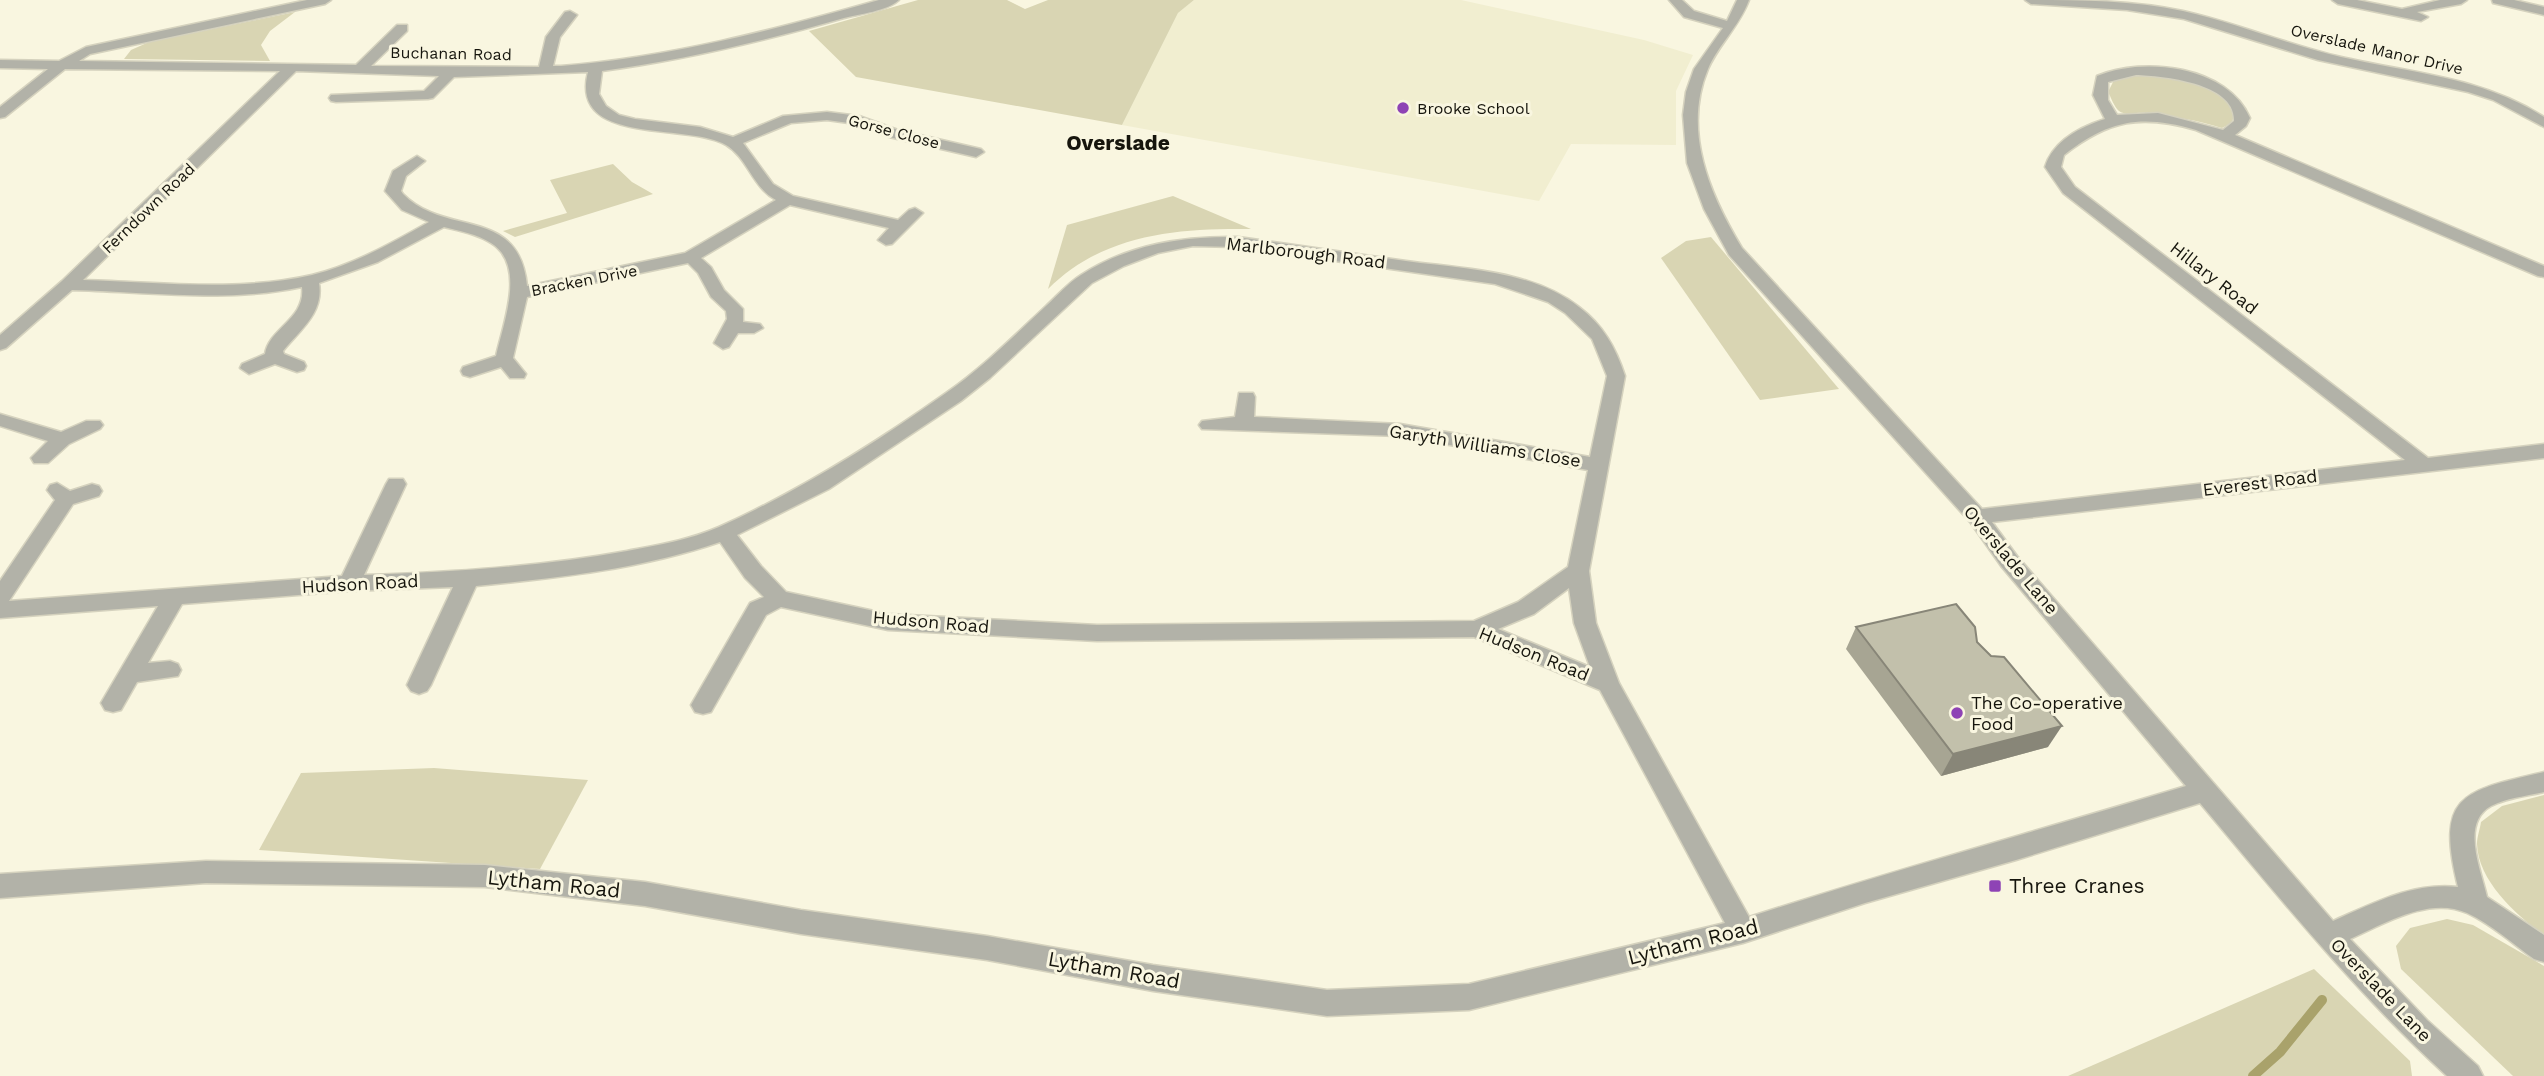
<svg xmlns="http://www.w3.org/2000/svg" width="2544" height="1076" viewBox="0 0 2544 1076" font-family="'Work Sans',sans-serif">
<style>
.built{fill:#f1eed0}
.green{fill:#d9d5b3}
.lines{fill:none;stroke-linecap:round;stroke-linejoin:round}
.stream{stroke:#a9a26b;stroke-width:10}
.street-casing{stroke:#d5d2be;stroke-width:3}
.street{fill:#b2b2a8;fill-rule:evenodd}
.wall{fill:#a7a593}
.shaded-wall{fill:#888678}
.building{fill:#c2c0ab;stroke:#888678;stroke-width:2}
.poi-dot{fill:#8e43b5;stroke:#f9f6e0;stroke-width:2.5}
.labels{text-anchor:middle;stroke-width:6;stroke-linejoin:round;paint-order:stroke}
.far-street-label{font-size:16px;fill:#16150d;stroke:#f9f6e0}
.far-poi-label{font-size:16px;fill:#16150d;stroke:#f9f6e0;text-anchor:start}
.street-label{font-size:18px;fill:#16150d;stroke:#f9f6e0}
.poi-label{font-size:18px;fill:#16150d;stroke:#f9f6e0;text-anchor:start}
.far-district-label{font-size:21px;font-weight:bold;fill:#16150d;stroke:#f9f6e0}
.near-street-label{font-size:21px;fill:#16150d;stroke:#f9f6e0}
.near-poi-label{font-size:21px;fill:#16150d;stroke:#f9f6e0;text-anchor:start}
</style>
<rect width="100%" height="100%" fill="#f9f6e0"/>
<!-- built -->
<polygon class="built" points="1194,0 1461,0 1644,40 1693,55 1676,91 1676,145 1571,144 1539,201 1122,125 1178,13"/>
<!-- green -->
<g class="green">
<polygon points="918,0 1007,0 1025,9 1048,0 1194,0 1178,13 1122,125 856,77 809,31"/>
<polygon points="295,12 270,31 261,45 270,61 124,59 131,50 149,42"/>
<path d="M 2134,74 C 2158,75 2230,81 2234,111 C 2235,121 2230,124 2222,128 C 2197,120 2172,116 2146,113 C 2138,112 2125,116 2119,111 C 2114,107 2111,97 2108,92 L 2114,80 Z"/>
<polygon points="613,164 632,182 653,194 515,237 503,231 567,213 550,180"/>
<path d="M 1173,196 L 1251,229 C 1177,228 1103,234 1048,289 L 1067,225 Z"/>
<polygon points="1711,237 1839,389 1760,400 1661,258 1686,241"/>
<polygon points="434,768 588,780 540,869 259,850 301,773"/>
<path d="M 2544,795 L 2544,935 C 2517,916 2478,881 2477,844 C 2477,837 2480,829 2481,822 L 2502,806 Z"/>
<polygon points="2447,919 2473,925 2544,966 2544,1076 2513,1076 2401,969 2396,946 2410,928"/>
<polygon points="2314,969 2410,1061 2412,1076 2068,1076"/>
</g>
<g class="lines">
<!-- stream -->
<polyline class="stream" points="2253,1076 2280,1052 2322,1000"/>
<defs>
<g id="street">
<path d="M 307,0 L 331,0 L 325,4 L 90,54 L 79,61 L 356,65 L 397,25 L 407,25 L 407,31 L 371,66 L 539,67 L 546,37 L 565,12 L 570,11 L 577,15 L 560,37 L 553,66 L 561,66 C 670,57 774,30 879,0 L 899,0 C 887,11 860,14 844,18 C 764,41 684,60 602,71 L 599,94 L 606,106 L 619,115 L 635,119 L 700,127 L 733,137 L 783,116 L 827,112 L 859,116 L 898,130 L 981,149 L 984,152 L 976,157 L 889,137 L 856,124 L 827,120 L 791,123 L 743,143 L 773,184 L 793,196 L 898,220 L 909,210 L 915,208 L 923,213 L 892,244 L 886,245 L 878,240 L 889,228 L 790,205 L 701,258 L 711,267 L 724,290 L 743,309 L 743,322 L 760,324 L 763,328 L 754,333 L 738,333 L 729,347 L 723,349 L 714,343 L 727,319 L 726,311 L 711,297 L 698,273 L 688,263 L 527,297 L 513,358 L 526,374 L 524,378 L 510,378 L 501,367 L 470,377 L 463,375 L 461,371 L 463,367 L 496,356 C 503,324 527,265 491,243 C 477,234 460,231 444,227 L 378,262 L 319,283 C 324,313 300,330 283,351 L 284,354 L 304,362 L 306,366 L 304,370 L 297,372 L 275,364 L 249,374 L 240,368 L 242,364 L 265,354 C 269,328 306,319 302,287 C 228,303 148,292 72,290 L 6,348 L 0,350 L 0,335 L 62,281 L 280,71 L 65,69 L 5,117 L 0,118 L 0,107 L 48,69 L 0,68 L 0,60 L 59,61 L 86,47 ZM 296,71 L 439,76 L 424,91 L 331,95 L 329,98 L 331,101 L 336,102 L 428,99 L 433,98 L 454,77 L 588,72 C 569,147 687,122 726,145 C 748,158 752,187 776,200 L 685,253 L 527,286 C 519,205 446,238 403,194 L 401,191 L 406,176 L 425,161 L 417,156 L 393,171 L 385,191 L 402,210 L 429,222 C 392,243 353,265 312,275 C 238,292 158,282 83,280 Z"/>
<path d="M 1669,0 L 1682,0 L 1694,11 L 1727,21 L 1737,0 L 1749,0 C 1739,27 1718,45 1708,69 C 1682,131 1710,195 1742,248 L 1982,509 L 2405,460 L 2063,193 L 2045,167 C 2053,141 2080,127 2105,119 L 2093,95 L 2097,76 C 2144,56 2228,66 2250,118 L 2246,126 L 2235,135 L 2544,266 L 2544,277 L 2538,276 L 2196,130 C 2141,114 2109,120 2064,155 L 2061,167 L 2075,187 L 2428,458 L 2544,444 L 2544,458 L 1992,522 L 2017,556 L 2333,921 C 2374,903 2412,882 2458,887 C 2435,794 2463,791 2544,772 L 2544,792 C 2527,796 2506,798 2491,806 C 2460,823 2481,870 2487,897 L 2544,935 L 2544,962 L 2534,959 C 2513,944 2491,924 2467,913 C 2429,896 2384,924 2350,939 L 2427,1020 L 2478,1066 L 2483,1076 L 2447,1076 C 2356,993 2279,897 2200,803 L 2016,860 L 1865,903 L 1743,943 L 1469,1010 L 1327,1016 L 1153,991 L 987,960 L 801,934 L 645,906 L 485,887 L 206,883 L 0,898 L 0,874 L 206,861 L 485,865 L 645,882 L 801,910 L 987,936 L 1153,965 L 1327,990 L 1469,984 L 1725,923 L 1600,690 L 1474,637 L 1097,641 L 888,630 L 781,607 L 766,615 L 711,712 L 703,714 L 695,712 L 691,705 L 750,603 L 764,597 L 745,578 L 720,542 C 641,569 558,578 476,586 L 431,685 L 427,691 L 419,694 L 411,691 L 407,685 L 453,587 L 349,591 L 182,604 L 148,663 L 170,661 L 178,664 L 181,670 L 178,676 L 137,682 L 121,710 L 113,712 L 105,710 L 101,703 L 158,606 L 0,618 L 0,581 L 55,500 L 47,490 L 50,485 L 57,483 L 70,491 L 92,484 L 99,486 L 102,491 L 99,496 L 73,504 L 9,601 L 342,576 L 386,484 L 389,479 L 403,479 L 406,484 L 364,575 C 452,572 539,567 627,551 C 658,545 689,540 719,527 C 799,491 874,444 946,393 C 982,368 1014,336 1046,306 C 1057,296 1068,283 1081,275 C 1129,244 1183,236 1238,237 C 1294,245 1350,253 1406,261 C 1463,269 1532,270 1579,307 C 1603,325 1616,348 1625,376 L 1589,571 L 1596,623 L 1619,683 L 1749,917 C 1894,870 2041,830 2186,786 L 2001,566 L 1970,522 L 1729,255 L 1704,209 L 1687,163 L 1683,115 L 1686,92 L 1694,69 L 1723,28 L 1684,17 ZM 2136,75 C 2163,76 2236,83 2234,121 L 2223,130 L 2158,113 L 2117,115 L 2108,100 L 2108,82 ZM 1193,246 L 1238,247 L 1495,284 L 1548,302 L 1565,313 L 1592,339 L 1607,376 L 1590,457 L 1400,424 L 1254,417 L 1255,397 L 1253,393 L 1239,393 L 1235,417 L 1202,421 L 1199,425 L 1202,429 L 1400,436 L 1588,470 L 1568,567 L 1518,602 L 1474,621 L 1097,625 L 888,614 L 786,592 L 761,566 L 737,535 L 829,489 L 961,401 L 990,378 L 1092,283 L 1124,266 L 1158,253 ZM 1569,588 L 1574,623 L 1590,667 L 1498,629 L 1534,614 Z"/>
<path d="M 2025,0 C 2078,0 2131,0 2183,11 C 2237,23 2288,45 2341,57 C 2411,73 2482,77 2544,117 L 2544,127 L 2493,100 L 2468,92 L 2318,60 L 2184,19 L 2127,10 L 2031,4 Z"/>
<polygon points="2332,0 2357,0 2402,9 2440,0 2467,0 2461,4 2417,12 2428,17 2421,21 2338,4"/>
<polygon points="2492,0 2514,0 2544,7 2544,15 2493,3"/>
<polygon points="0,414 61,432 86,421 100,421 103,425 100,429 69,444 48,463 34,463 31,458 48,441 0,426"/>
</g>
</defs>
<!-- street casing -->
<use href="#street" class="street-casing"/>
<!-- street -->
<use href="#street" class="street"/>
</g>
<!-- wall -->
<polygon class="wall" points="1856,627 1977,642 2048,747 1941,776 1846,649"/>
<!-- shaded-wall -->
<polygon class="shaded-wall" points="2062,726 2048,747 1941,776 1953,754"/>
<!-- building -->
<polygon class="building" points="1956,604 1975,627 1977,642 1991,656 2004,657 2062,726 1953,754 1856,627"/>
<!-- markers -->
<g class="poi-dot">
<circle cx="1403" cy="108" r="7"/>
<circle cx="1957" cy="713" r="7"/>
<rect x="1988" y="879" width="14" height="14" rx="3.5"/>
</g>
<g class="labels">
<!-- far-street labels -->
<g class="far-street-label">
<text transform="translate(2377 49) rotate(13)" y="6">Overslade Manor Drive</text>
<text transform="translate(451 53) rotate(1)" y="6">Buchanan Road</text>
<text transform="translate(894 131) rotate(15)" y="6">Gorse Close</text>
<text transform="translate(148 208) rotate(-44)" y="6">Ferndown Road</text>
<text transform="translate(584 280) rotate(-11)" y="6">Bracken Drive</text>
</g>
<!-- far-poi labels -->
<g class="far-poi-label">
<text x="1417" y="114">Brooke School</text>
</g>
<!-- street labels -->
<g class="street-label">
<text transform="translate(1306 253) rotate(7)" y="6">Marlborough Road</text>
<text transform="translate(2214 278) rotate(38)" y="6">Hillary Road</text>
<text transform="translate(1485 446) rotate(9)" y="6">Garyth Williams Close</text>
<text transform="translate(2260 483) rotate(-7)" y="6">Everest Road</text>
<text transform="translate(2011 560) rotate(50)" y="6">Overslade Lane</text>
<text transform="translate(360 584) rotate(-3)" y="6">Hudson Road</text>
<text transform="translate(931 622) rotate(5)" y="6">Hudson Road</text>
<text transform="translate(1534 654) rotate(22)" y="6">Hudson Road</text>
<text transform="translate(2381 990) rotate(46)" y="6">Overslade Lane</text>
</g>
<!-- poi labels -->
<g class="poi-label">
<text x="1971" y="709">The Co-operative<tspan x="1971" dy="21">Food</tspan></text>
</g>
<!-- far-district labels -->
<g class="far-district-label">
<text x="1118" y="150">Overslade</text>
</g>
<!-- near-street labels -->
<g class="near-street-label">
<text transform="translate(554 884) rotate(6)" y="7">Lytham Road</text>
<text transform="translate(1693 942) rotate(-14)" y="7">Lytham Road</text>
<text transform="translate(1114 970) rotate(10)" y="7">Lytham Road</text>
</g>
<!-- near-poi labels -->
<g class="near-poi-label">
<text x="2009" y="893">Three Cranes</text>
</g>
</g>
</svg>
